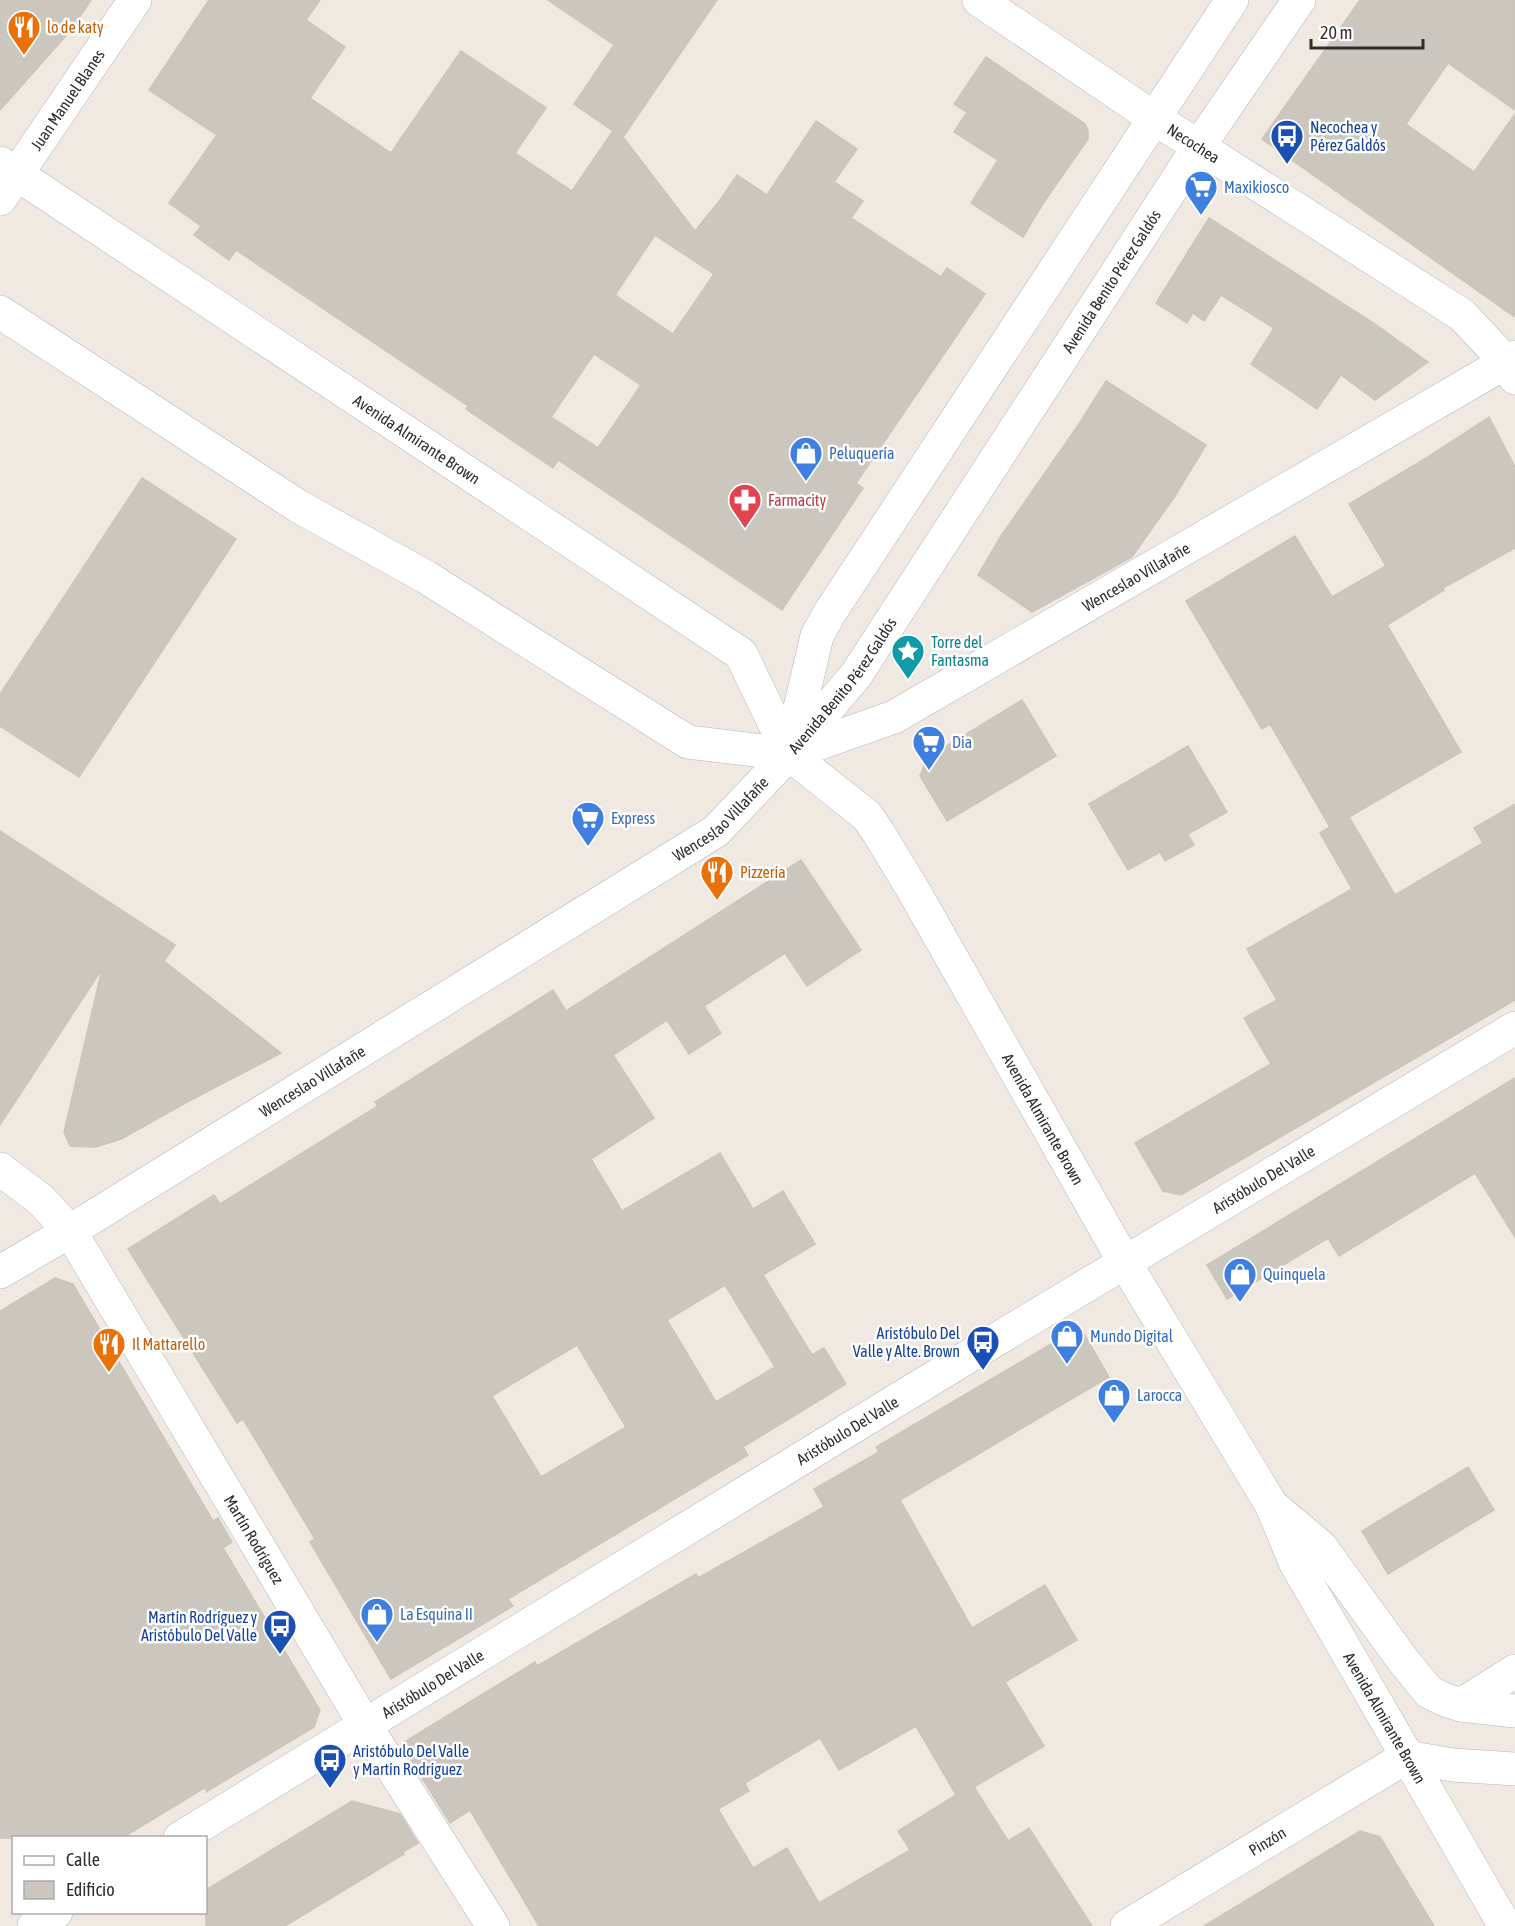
<svg xmlns="http://www.w3.org/2000/svg" width="1515" height="1926" viewBox="0 0 1515 1926" font-family="'Asap Condensed',sans-serif">
<style>
.building{fill:#cbc7bf;stroke:#cbc5ba;stroke-width:1.5;fill-rule:evenodd}
.lines{fill:none;stroke-linecap:round;stroke-linejoin:round}
.minor-casing{stroke:#b4b7c1;stroke-width:34}
.secondary-casing{stroke:#b4b7c1;stroke-width:34}
.minor{stroke:#fff;stroke-width:33}
.secondary{stroke:#fff;stroke-width:33}
.labels{text-anchor:middle;stroke-width:5;stroke-linejoin:round;paint-order:stroke}
.food-label{font-size:16px;fill:#c56008;stroke:#fff;text-anchor:start}
.street-label{font-size:16px;fill:#2e2e2e;stroke:#fff}
.transit-label{font-size:16px;fill:#164399;stroke:#fff;text-anchor:start}
.shop-label{font-size:16px;fill:#366cbe;stroke:#fff;text-anchor:start}
.health-label{font-size:16px;fill:#be3a42;stroke:#fff;text-anchor:start}
.culture-label{font-size:16px;fill:#0d838f;stroke:#fff;text-anchor:start}
</style>
<rect width="100%" height="100%" fill="#efe9e1"/>
<!-- building -->
<g class="building">
<polygon points="0,0 91,0 71,30 0,110"/>
<path d="M 209,0 L 320,0 L 306,20 L 345,47 L 310,98 L 391,153 L 461,51 L 546,108 L 515,153 L 572,191 L 613,131 L 574,104 L 614,45 L 548,0 L 717,0 L 623,137 L 695,231 L 720,200 L 737,175 L 767,195 L 816,121 L 857,149 L 834,182 L 863,201 L 851,218 L 941,277 L 947,268 L 985,294 L 856,483 L 863,488 L 782,610 L 558,460 L 553,468 L 466,409 L 468,406 L 236,250 L 229,260 L 194,235 L 201,226 L 169,203 L 217,135 L 149,90 ZM 655,235 L 714,274 L 673,334 L 615,295 ZM 594,354 L 641,385 L 598,448 L 551,417 Z"/>
<polygon points="1360,0 1515,0 1515,110 1448,63 1406,124 1474,172 1515,114 1515,317 1262,139"/>
<polygon points="986,57 1085,124 1088,131 1088,139 1044,202 1023,237 971,203 998,160 954,132 967,112 954,104"/>
<polygon points="1209,218 1372,322 1428,362 1375,400 1341,375 1317,409 1251,364 1274,328 1221,295 1204,321 1193,313 1187,323 1156,303"/>
<polygon points="1106,381 1206,445 1175,496 1132,557 1032,612 978,575 1001,536 1079,424"/>
<polygon points="1489,417 1515,467 1515,548 1443,588 1444,590 1387,625 1461,752 1349,817 1395,895 1483,843 1474,828 1515,804 1515,1000 1181,1195 1163,1191 1135,1143 1271,1064 1244,1018 1277,1000 1247,949 1352,889 1320,833 1330,827 1270,724 1262,729 1186,601 1295,536 1332,597 1386,566 1349,504 1428,457"/>
<polygon points="142,478 236,539 79,777 0,726 0,694"/>
<polygon points="1022,700 1056,756 947,821 920,776 927,758"/>
<polygon points="1188,746 1227,812 1188,834 1194,845 1165,861 1160,852 1128,870 1089,804"/>
<polygon points="0,831 175,945 164,961 281,1053 189,1101 121,1139 96,1147 70,1146 64,1132 102,969 0,1125"/>
<path d="M 801,860 L 861,950 L 807,986 L 785,953 L 704,1006 L 721,1033 L 689,1054 L 667,1020 L 613,1055 L 654,1118 L 591,1159 L 622,1211 L 720,1153 L 753,1209 L 783,1191 L 815,1244 L 763,1275 L 812,1355 L 824,1348 L 846,1384 L 743,1447 L 748,1455 L 508,1599 L 513,1606 L 391,1679 L 310,1542 L 315,1539 L 243,1419 L 237,1423 L 128,1249 L 214,1195 L 220,1204 L 378,1106 L 375,1102 L 553,990 L 566,1011 ZM 725,1285 L 775,1367 L 716,1402 L 667,1320 ZM 577,1345 L 626,1427 L 541,1477 L 492,1396 Z"/>
<polygon points="1515,1078 1515,1237 1475,1173 1339,1256 1328,1238 1227,1299 1207,1265"/>
<polygon points="55,1278 73,1284 213,1521 218,1518 232,1542 223,1548 320,1710 314,1727 206,1792 206,1787 122,1838 0,1838 0,1311"/>
<path d="M 1080,1327 L 1109,1377 L 900,1500 L 972,1628 L 1045,1585 L 1077,1640 L 1005,1682 L 1044,1746 L 974,1787 L 1008,1841 L 1029,1828 L 1092,1926 L 539,1926 L 470,1810 L 450,1823 L 401,1744 L 535,1662 L 537,1666 L 696,1574 L 698,1578 L 824,1507 L 814,1489 L 879,1452 L 876,1447 ZM 916,1726 L 956,1795 L 898,1831 L 910,1850 L 819,1903 L 787,1848 L 753,1868 L 718,1809 L 749,1791 L 745,1783 L 820,1738 L 839,1770 Z"/>
<polygon points="1468,1467 1494,1510 1388,1574 1362,1531"/>
<polygon points="352,1801 400,1814 418,1843 403,1852 404,1854 285,1926 206,1926 206,1890"/>
<polygon points="1360,1831 1380,1837 1434,1926 1204,1926"/>
</g>
<g class="lines">
<defs>
<g id="minor">
<path id="s1" d="M 979,0 L 1154,118 L 1462,315 L 1507,363 L 1515,378"/>
<path id="s2" d="M 0,199 L 135,0"/>
<path id="s3" d="M 0,1169 L 41,1200 L 70,1231 L 365,1725 L 493,1926"/>
<path id="s4" d="M 0,1272 L 70,1231 L 716,831 L 789,754 L 894,717 L 1515,357"/>
<polyline points="1461,1705 1515,1671"/>
<path id="s5" d="M 180,1838 L 974,1353 L 1515,1028"/>
<polyline points="34,1926 56,1912"/>
<path id="s6" d="M 1127,1926 L 1406,1757"/>
</g>
<g id="secondary">
<path id="s7" d="M 0,163 L 741,654 L 789,754 L 867,816 L 878,832 L 912,888 L 1125,1263 L 1272,1506 L 1295,1562 L 1505,1926"/>
<polyline points="0,312 298,506 426,577 688,742 789,754"/>
<polyline points="791,746 817,636 829,614 1232,0"/>
<path id="s8" d="M 789,754 L 856,675 L 1199,146 L 1299,0"/>
<polyline points="1276,1509 1321,1547 1402,1659 1429,1692 1443,1699 1461,1705 1515,1711"/>
<polyline points="1406,1757 1453,1765 1515,1769"/>
</g>
</defs>
<!-- minor casing -->
<use href="#minor" class="minor-casing"/>
<!-- secondary casing -->
<use href="#secondary" class="secondary-casing"/>
<!-- minor -->
<use href="#minor" class="minor"/>
<!-- secondary -->
<use href="#secondary" class="secondary"/>
</g>
<!-- icons -->
<defs>
<symbol id="restaurant-pin" viewBox="-11 -11 22 30"><path d="M0 17L-7.5 6A9.5 9.5 0 1 1 7.5 6Z" fill="#e8710a" stroke="#fff"/><path d="M-5-6h1v4h1v-4h1v4h1v-4h1v5L-1.5 .5V6h-2V.5L-5-1ZM5-6V6H3V1.5H1.5Q1.5-4 5-6Z" fill="#fff"/></symbol>
<symbol id="bus-pin" viewBox="-11 -11 22 30"><path d="M0 17L-7.5 6A9.5 9.5 0 1 1 7.5 6Z" fill="#1a4fb4" stroke="#fff"/><path d="M-5-6H5V4H4V6H2V4H-2V6H-4V4H-5ZM-3.5-4V0h7V-4ZM-3.5 1.2v1.5H-2V1.2ZM2 1.2v1.5H3.5V1.2Z" fill="#fff"/></symbol>
<symbol id="supermarket-pin" viewBox="-11 -11 22 30"><path d="M0 17L-7.5 6A9.5 9.5 0 1 1 7.5 6Z" fill="#3f7fe0" stroke="#fff"/><path d="M-6-5.5h2.5l.6 2H6L4.5 2H-2.5L-4.4-4H-6ZM-1.5 3.2a1.3 1.3 0 1 0 .1 0ZM3 3.2a1.3 1.3 0 1 0 .1 0Z" fill="#fff"/></symbol>
<symbol id="shop-pin" viewBox="-11 -11 22 30"><path d="M0 17L-7.5 6A9.5 9.5 0 1 1 7.5 6Z" fill="#3f7fe0" stroke="#fff"/><path d="M-5-2.5h2.3a2.7 3.5 0 0 1 5.4 0H5L5.5 6h-11ZM-1.5-2.5h3a1.5 2.3 0 0 0-3 0Z" fill="#fff"/></symbol>
<symbol id="pharmacy-pin" viewBox="-11 -11 22 30"><path d="M0 17L-7.5 6A9.5 9.5 0 1 1 7.5 6Z" fill="#e0444e" stroke="#fff"/><path d="M-2-6h4v4h4v4h-4v4h-4v-4h-4v-4h4Z" fill="#fff"/></symbol>
<symbol id="sight-pin" viewBox="-11 -11 22 30"><path d="M0 17L-7.5 6A9.5 9.5 0 1 1 7.5 6Z" fill="#0f9aa8" stroke="#fff"/><path d="M0-6L1.8-2.2L6-1.7L2.9 1.2L3.7 5.4L0 3.3L-3.7 5.4L-2.9 1.2L-6-1.7L-1.8-2.2Z" fill="#fff"/></symbol>
</defs>
<g fill-rule="evenodd">
<use href="#restaurant-pin" x="5" y="8" width="38" height="52"/>
<use href="#bus-pin" x="1268" y="117" width="38" height="52"/>
<use href="#supermarket-pin" x="1182" y="168" width="38" height="52"/>
<use href="#shop-pin" x="787" y="434" width="38" height="52"/>
<use href="#pharmacy-pin" x="726" y="481" width="38" height="52"/>
<use href="#sight-pin" x="889" y="632" width="38" height="52"/>
<use href="#supermarket-pin" x="910" y="723" width="38" height="52"/>
<use href="#supermarket-pin" x="569" y="799" width="38" height="52"/>
<use href="#restaurant-pin" x="698" y="853" width="38" height="52"/>
<use href="#shop-pin" x="1221" y="1255" width="38" height="52"/>
<use href="#shop-pin" x="1048" y="1317" width="38" height="52"/>
<use href="#bus-pin" x="964" y="1323" width="38" height="52"/>
<use href="#restaurant-pin" x="90" y="1325" width="38" height="52"/>
<use href="#shop-pin" x="1095" y="1376" width="38" height="52"/>
<use href="#shop-pin" x="358" y="1595" width="38" height="52"/>
<use href="#bus-pin" x="261" y="1607" width="38" height="52"/>
<use href="#bus-pin" x="311" y="1741" width="38" height="52"/>
</g>
<g class="labels">
<!-- food labels -->
<g class="food-label">
<text x="47" y="33">lo de katy</text>
<text x="740" y="878">Pizzería</text>
<text x="132" y="1350">Il Mattarello</text>
</g>
<!-- street labels -->
<g class="street-label">
<text dy="6" stroke="none"><textPath href="#s2" startOffset="120">Juan Manuel Blanes</textPath></text>
<text dy="6" stroke="none"><textPath href="#s1" startOffset="258">Necochea</textPath></text>
<text dy="6" stroke="none"><textPath href="#s8" startOffset="573">Avenida Benito Pérez Galdós</textPath></text>
<text dy="6" stroke="none"><textPath href="#s7" startOffset="500">Avenida Almirante Brown</textPath></text>
<text dy="6" stroke="none"><textPath href="#s4" startOffset="1338">Wenceslao Villafañe</textPath></text>
<text dy="6" stroke="none"><textPath href="#s8" startOffset="87">Avenida Benito Pérez Galdós</textPath></text>
<text dy="6" stroke="none"><textPath href="#s4" startOffset="852">Wenceslao Villafañe</textPath></text>
<text dy="6" stroke="none"><textPath href="#s4" startOffset="366">Wenceslao Villafañe</textPath></text>
<text dy="6" stroke="none"><textPath href="#s7" startOffset="1450">Avenida Almirante Brown</textPath></text>
<text dy="6" stroke="none"><textPath href="#s5" startOffset="1268">Aristóbulo Del Valle</textPath></text>
<text dy="6" stroke="none"><textPath href="#s5" startOffset="782">Aristóbulo Del Valle</textPath></text>
<text dy="6" stroke="none"><textPath href="#s3" startOffset="453">Martín Rodríguez</textPath></text>
<text dy="6" stroke="none"><textPath href="#s5" startOffset="296">Aristóbulo Del Valle</textPath></text>
<text dy="6" stroke="none"><textPath href="#s7" startOffset="2140">Avenida Almirante Brown</textPath></text>
<text dy="6" stroke="none"><textPath href="#s6" startOffset="164">Pinzón</textPath></text>
</g>
<!-- transit labels -->
<g class="transit-label">
<text x="1310" y="133">Necochea y<tspan x="1310" dy="18">Pérez Galdós</tspan></text>
<text x="960" y="1339" text-anchor="end">Aristóbulo Del<tspan x="960" dy="18">Valle y Alte. Brown</tspan></text>
<text x="257" y="1623" text-anchor="end">Martín Rodríguez y<tspan x="257" dy="18">Aristóbulo Del Valle</tspan></text>
<text x="353" y="1757">Aristóbulo Del Valle<tspan x="353" dy="18">y Martín Rodríguez</tspan></text>
</g>
<!-- shop labels -->
<g class="shop-label">
<text x="1224" y="193">Maxikiosco</text>
<text x="829" y="459">Peluquería</text>
<text x="952" y="748">Dia</text>
<text x="611" y="824">Express</text>
<text x="1263" y="1280">Quinquela</text>
<text x="1090" y="1342">Mundo Digital</text>
<text x="1137" y="1401">Larocca</text>
<text x="400" y="1620">La Esquina II</text>
</g>
<!-- health labels -->
<g class="health-label">
<text x="768" y="506">Farmacity</text>
</g>
<!-- culture labels -->
<g class="culture-label">
<text x="931" y="648">Torre del<tspan x="931" dy="18">Fantasma</tspan></text>
</g>
</g>
<!-- legend -->
<rect x="12" y="1836" width="195" height="78" fill="#ffffff" stroke="#ababab" stroke-width="1.5"/>
<rect x="24" y="1856" width="30" height="9" fill="#ffffff" stroke="#ababab" stroke-width="1.5"/>
<text x="66" y="1866" font-size="18" fill="#2e2e2e">Calle</text>
<rect x="24" y="1881" width="30" height="18" fill="#cbc7bf" stroke="#ababab" stroke-width="1.5"/>
<text x="66" y="1896" font-size="18" fill="#2e2e2e">Edificio</text>
<!-- scale -->
<path d="M1311 39v9h112v-9" fill="none" stroke="#2e2e2e" stroke-width="3"/>
<text x="1320" y="39" font-size="18" fill="#2e2e2e" stroke="#ffffff" stroke-width="4.5" paint-order="stroke">20 m</text>
</svg>
